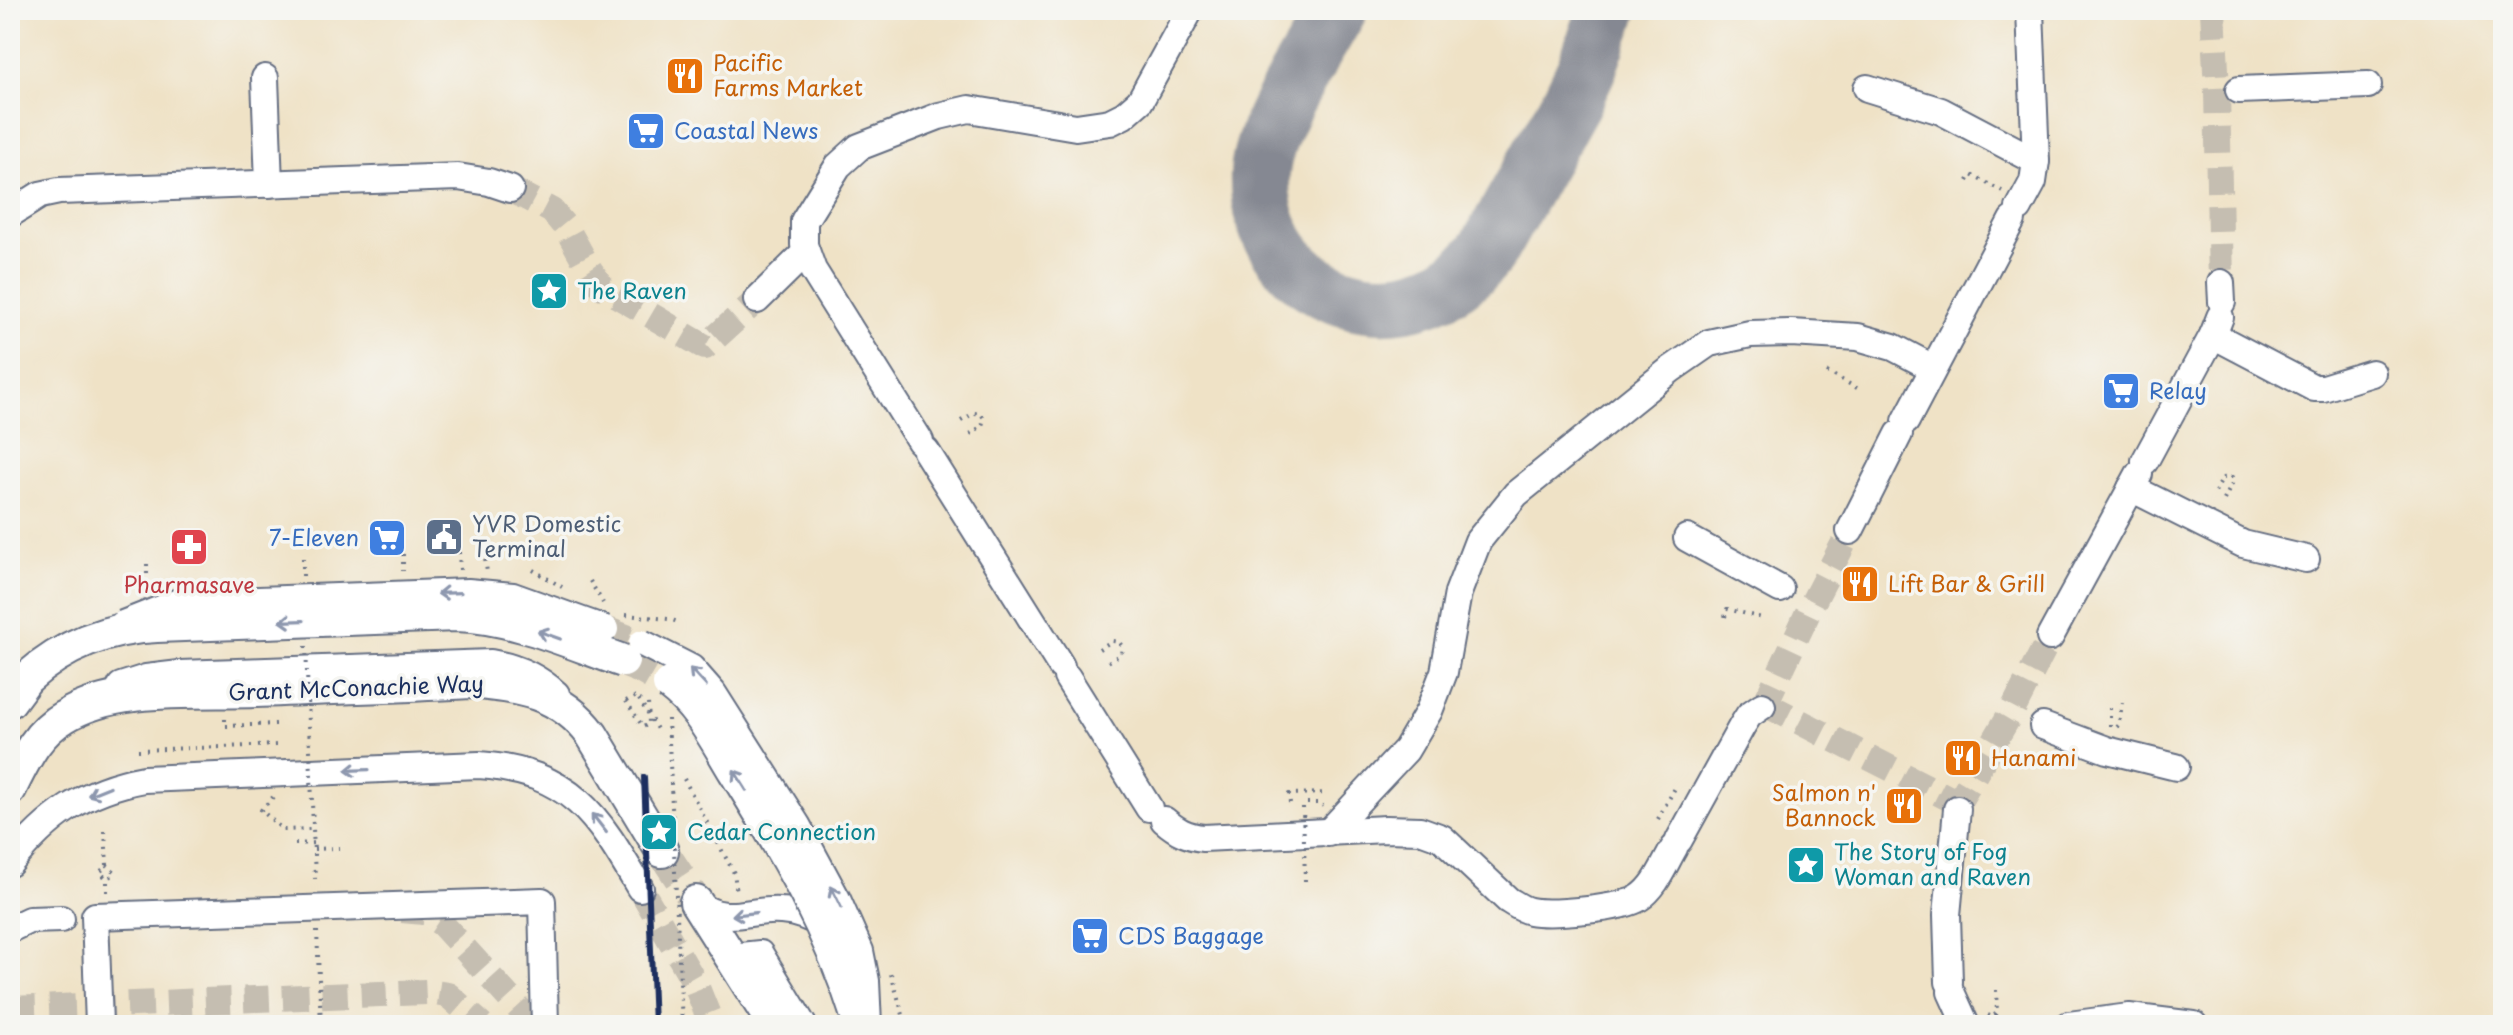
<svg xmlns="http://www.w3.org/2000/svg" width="2513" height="1035" viewBox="0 0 2513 1035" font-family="'Playpen Sans',sans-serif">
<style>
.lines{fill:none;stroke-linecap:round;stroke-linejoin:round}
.taxiway{stroke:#858892;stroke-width:60}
.minor-tunnel{stroke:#c5beb1;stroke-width:26;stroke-dasharray:26 13;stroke-linecap:butt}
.major-tunnel{stroke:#c5beb1;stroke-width:32;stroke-dasharray:32 16;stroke-linecap:butt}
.minor-casing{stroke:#656e82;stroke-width:30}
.major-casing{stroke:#656e82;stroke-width:36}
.path{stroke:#656e82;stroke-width:4;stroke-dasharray:2 6;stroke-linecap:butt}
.minor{stroke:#fff;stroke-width:26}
.major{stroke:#fff;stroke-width:32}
.rail{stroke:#1b2f5e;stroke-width:6}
.minor-bridge-casing{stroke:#656e82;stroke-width:30;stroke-linecap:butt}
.major-bridge-casing{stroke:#656e82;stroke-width:36;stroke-linecap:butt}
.path-bridge{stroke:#656e82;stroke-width:4;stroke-dasharray:2 6;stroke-linecap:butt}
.minor-bridge{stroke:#fff;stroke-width:26}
.major-bridge{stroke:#fff;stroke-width:32}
.oneway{stroke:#8d97ae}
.labels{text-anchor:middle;stroke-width:7;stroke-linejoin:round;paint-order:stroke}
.food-label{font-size:22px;fill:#c56008;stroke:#f6f6f2;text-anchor:start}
.shop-label{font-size:22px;fill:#366cbe;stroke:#f6f6f2;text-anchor:start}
.culture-label{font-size:22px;fill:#0d838f;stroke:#f6f6f2;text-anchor:start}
.service-label{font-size:22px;fill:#4e5e75;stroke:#f6f6f2;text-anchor:start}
.health-label{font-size:22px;fill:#be3a42;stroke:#f6f6f2}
.street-label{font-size:22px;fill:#1b2f5e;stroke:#f6f6f2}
</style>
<rect width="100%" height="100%" fill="#f6f6f2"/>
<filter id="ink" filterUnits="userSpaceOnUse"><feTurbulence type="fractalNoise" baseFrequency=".0125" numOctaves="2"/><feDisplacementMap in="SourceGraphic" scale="16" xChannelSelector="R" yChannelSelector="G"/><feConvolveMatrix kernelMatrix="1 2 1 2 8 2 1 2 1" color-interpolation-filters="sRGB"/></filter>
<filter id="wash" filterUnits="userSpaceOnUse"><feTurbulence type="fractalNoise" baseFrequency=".006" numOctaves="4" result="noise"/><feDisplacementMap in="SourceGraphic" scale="32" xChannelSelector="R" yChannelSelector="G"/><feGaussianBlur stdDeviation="1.8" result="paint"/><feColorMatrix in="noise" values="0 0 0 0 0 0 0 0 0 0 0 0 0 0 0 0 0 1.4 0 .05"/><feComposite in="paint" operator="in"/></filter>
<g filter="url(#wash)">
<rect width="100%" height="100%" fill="#efe2c6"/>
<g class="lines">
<!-- taxiway -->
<path class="taxiway" d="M 1337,10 C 1313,53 1262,127 1260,174 C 1255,301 1412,349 1488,250 L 1571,102 L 1586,70 L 1608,10"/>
</g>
</g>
<g filter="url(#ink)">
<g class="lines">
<!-- minor-tunnel -->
<g class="minor-tunnel">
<polyline points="2213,10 2217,91 2221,283"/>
<polyline points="510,189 552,211 567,229 588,267 601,286 705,347 757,300"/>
<polyline points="605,629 642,643"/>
<polyline points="1765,704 1958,803"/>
<polyline points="1762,706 1765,704 1811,606 1850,531"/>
<polyline points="1957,809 1958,803 2012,711 2050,637"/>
<polyline points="640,888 695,983 712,1025"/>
<polyline points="402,910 424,912 442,924 534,1025"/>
<polyline points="10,1009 427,992 448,995 482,1025"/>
</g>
<!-- major-tunnel -->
<g class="major-tunnel">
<polyline points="623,661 643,669 669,684"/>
<polyline points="662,851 696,902"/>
</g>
<defs>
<g id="minor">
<polyline points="265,78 269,184"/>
<polyline points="1867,88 1941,111 2036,161"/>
<polyline points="2239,90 2368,85"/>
<polyline points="2019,208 2033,182 2036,161 2030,10"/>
<polyline points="10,214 40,195 59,191 458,177 489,182 510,189"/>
<polyline points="2221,283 2222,302"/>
<polyline points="757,300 806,252"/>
<polyline points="2213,335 2314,388 2323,388 2372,373"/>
<polyline points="1906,421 2012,220"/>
<polyline points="920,441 813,270 804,245 804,221 838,166 859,147 939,116 969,109 1076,127 1110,122 1124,115 1140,101 1190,10"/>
<polyline points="926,451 1061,666"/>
<polyline points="2145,461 2213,335 2220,317"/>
<polyline points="2131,488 2243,544 2306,559"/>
<polyline points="1850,531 1899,434"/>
<polyline points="1687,538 1780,589"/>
<polyline points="2050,637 2139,474"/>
<polyline points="1067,677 1149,808"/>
<path d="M 121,686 L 146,678 L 180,674 L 491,663 C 515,667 538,677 556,694"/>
<polyline points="2043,726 2107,750 2176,767"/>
<path d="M 1164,820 C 1177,831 1186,836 1203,838 L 1386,829 L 1420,830 L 1442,838 L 1508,900 C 1515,904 1521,909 1530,911 C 1549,915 1623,909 1639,898 C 1656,887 1664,865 1674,848"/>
<polyline points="1328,833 1406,750 1429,711 1444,672 1458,593 1478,541 1516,494 1670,370 1709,343 1750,334 1791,333 1858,337 1893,347 1933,368"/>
<polyline points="1679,840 1742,726 1749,715 1762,706"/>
<path d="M 10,863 C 48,816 84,790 144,779 L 479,765 C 572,772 597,815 640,888"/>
<path d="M 696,902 C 725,927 749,908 781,911 C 799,912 814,919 829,928"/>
<polyline points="10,929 29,920 61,919"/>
<polyline points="731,957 760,954 803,1025"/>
<polyline points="1949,982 1947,915 1957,809"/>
<polyline points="1951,992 1966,1025"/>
<polyline points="99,1025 95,916 542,901 545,1025"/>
<polyline points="2069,1025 2129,1017 2194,1025"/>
</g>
<g id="major">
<polyline points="10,701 27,678"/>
<path d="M 10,789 C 24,761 36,733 64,717 C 115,685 197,693 256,691 C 327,688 398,686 470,682 C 520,687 560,692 592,735 L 662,851"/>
<polyline points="696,902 774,1025"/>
</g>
</defs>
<!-- minor casing -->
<use href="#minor" class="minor-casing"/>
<!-- major casing -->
<use href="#major" class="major-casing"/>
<!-- path -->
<g class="path">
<polyline points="1968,181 1971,175 2002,191"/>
<polyline points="1827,372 1857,388 1854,393"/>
<polyline points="961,421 974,413 981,414 984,418 982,426 970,434"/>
<polyline points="2215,492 2223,478 2232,477 2232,484 2223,502"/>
<polyline points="459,552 460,570"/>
<polyline points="484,552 487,572"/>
<polyline points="403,554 403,571"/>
<polyline points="303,558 303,577"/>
<polyline points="147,564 147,590"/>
<polyline points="533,570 562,587"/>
<polyline points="626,615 669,619 678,622"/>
<polyline points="1725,617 1727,609 1762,618"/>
<polyline points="1099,649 1112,641 1119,642 1122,646 1121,654 1108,662"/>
<polyline points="626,701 637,696 657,729"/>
<polyline points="225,719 225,726 277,724"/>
<polyline points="2110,726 2110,707"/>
<polyline points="2117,727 2119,725 2122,703"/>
<polyline points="138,750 278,745"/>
<polyline points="684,779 734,873 737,893"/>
<polyline points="273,797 261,810 283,830 310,829"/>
<polyline points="1290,803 1289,794 1327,793"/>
<polyline points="1307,803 1319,803 1323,806"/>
<polyline points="1658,819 1675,788"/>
<polyline points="105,831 107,865"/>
<polyline points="295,844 314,843"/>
<polyline points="314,849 339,848"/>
<polyline points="107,892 107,881 115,872 107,865 100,872 107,879"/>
<polyline points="317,931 321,1025"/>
<polyline points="891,974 906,1025"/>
<polyline points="1988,1015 1993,1017 1997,1012 1996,990"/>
</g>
<!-- minor -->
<use href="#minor" class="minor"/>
<!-- major -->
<use href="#major" class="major"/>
<!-- rail -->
<polyline class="rail" points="644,777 654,1025"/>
<defs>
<g id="minor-bridge">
<polyline points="123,624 176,603 468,592 513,596 605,629"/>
<polyline points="642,643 691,668 713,693 797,825 837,899 860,951 866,981 868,1025"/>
</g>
<g id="major-bridge">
<path d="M 27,678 C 64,645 107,628 157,626 L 457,615 C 515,617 568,642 623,661"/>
<path d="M 669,684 C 699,706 716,741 735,772 C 787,855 831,931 860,1025"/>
</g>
</defs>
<!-- minor-bridge casing -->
<use href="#minor-bridge" class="minor-bridge-casing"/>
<!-- major-bridge casing -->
<use href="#major-bridge" class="major-bridge-casing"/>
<!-- path-bridge -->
<g class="path-bridge">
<polyline points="590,581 603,603"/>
<polyline points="306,646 315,879"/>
<polyline points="626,701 643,727 649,724 648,702"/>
<polyline points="668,719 682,1025"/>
<polyline points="1305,881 1303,807 1307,803"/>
</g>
<!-- minor-bridge -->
<use href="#minor-bridge" class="minor-bridge"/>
<!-- major-bridge -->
<use href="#major-bridge" class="major-bridge"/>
</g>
<!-- one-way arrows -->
<defs><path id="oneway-shaft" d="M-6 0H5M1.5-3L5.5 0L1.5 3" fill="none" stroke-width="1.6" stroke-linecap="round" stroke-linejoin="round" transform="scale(2)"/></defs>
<g class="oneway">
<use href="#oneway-shaft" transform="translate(449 593) rotate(178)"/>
<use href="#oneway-shaft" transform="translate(292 621) rotate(178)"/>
<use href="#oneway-shaft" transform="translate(549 635) rotate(-160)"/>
<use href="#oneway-shaft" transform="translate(698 677) rotate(-133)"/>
<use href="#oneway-shaft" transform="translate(357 770) rotate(178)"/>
<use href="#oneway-shaft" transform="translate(740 780) rotate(-122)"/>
<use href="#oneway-shaft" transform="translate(99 791) rotate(158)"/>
<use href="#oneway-shaft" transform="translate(599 823) rotate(-128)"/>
<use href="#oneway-shaft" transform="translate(836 897) rotate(-116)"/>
<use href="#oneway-shaft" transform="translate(744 914) rotate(173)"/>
</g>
</g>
<!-- icons -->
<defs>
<symbol id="restaurant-square" viewBox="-11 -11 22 22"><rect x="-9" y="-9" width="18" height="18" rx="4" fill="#e8710a" stroke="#f6f6f2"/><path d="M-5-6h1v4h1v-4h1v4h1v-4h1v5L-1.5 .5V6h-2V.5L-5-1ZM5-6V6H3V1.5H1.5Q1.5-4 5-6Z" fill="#fff"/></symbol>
<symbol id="supermarket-square" viewBox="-11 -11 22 22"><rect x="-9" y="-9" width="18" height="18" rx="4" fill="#3f7fe0" stroke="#f6f6f2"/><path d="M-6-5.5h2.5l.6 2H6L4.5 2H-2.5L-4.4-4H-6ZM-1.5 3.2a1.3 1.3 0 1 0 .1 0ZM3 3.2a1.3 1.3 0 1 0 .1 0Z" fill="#fff"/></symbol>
<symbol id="sight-square" viewBox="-11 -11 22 22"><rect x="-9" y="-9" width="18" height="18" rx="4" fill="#0f9aa8" stroke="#f6f6f2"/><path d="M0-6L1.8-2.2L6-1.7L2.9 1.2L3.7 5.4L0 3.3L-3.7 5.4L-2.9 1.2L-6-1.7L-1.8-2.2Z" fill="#fff"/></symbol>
<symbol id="civic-square" viewBox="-11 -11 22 22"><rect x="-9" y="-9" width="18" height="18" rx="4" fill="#5c6f8a" stroke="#f6f6f2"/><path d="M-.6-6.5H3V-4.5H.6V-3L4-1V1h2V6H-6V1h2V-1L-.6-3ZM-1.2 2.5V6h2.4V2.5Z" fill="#fff"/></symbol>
<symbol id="pharmacy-square" viewBox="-11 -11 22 22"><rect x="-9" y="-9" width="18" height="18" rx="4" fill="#e0444e" stroke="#f6f6f2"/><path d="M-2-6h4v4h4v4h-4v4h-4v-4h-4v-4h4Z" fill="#fff"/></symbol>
</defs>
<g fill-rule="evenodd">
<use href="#restaurant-square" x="663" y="54" width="44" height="44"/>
<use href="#supermarket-square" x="624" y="109" width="44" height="44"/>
<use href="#sight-square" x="527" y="269" width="44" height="44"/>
<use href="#supermarket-square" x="2099" y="369" width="44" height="44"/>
<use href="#civic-square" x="422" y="515" width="44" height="44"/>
<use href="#supermarket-square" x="365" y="516" width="44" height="44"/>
<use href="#pharmacy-square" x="167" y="525" width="44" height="44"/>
<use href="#restaurant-square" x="1838" y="562" width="44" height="44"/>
<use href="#restaurant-square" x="1941" y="736" width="44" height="44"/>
<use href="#restaurant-square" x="1882" y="784" width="44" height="44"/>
<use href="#sight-square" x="637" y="810" width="44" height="44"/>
<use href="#sight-square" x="1784" y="843" width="44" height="44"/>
<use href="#supermarket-square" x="1068" y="914" width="44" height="44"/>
</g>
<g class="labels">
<!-- food labels -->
<g class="food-label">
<text x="713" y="71">Pacific<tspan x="713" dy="25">Farms Market</tspan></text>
<text x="1888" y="592">Lift Bar &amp; Grill</text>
<text x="1991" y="766">Hanami</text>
<text x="1876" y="801" text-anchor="end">Salmon n'<tspan x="1876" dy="25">Bannock</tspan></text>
</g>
<!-- shop labels -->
<g class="shop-label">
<text x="674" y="139">Coastal News</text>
<text x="2149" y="399">Relay</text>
<text x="359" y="546" text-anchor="end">7-Eleven</text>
<text x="1118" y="944">CDS Baggage</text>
</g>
<!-- culture labels -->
<g class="culture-label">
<text x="577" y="299">The Raven</text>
<text x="687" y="840">Cedar Connection</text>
<text x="1834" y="860">The Story of Fog<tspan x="1834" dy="25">Woman and Raven</tspan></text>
</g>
<!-- service labels -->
<g class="service-label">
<text x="472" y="532">YVR Domestic<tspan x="472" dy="25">Terminal</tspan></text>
</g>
<!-- health labels -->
<g class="health-label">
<text x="189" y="593">Pharmasave</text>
</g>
<!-- street labels -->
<g class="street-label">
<text transform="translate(356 688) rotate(-2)" y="8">Grant McConachie Way</text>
</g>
</g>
<!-- margin -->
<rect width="2513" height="1035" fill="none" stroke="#f6f6f2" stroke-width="40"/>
</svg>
